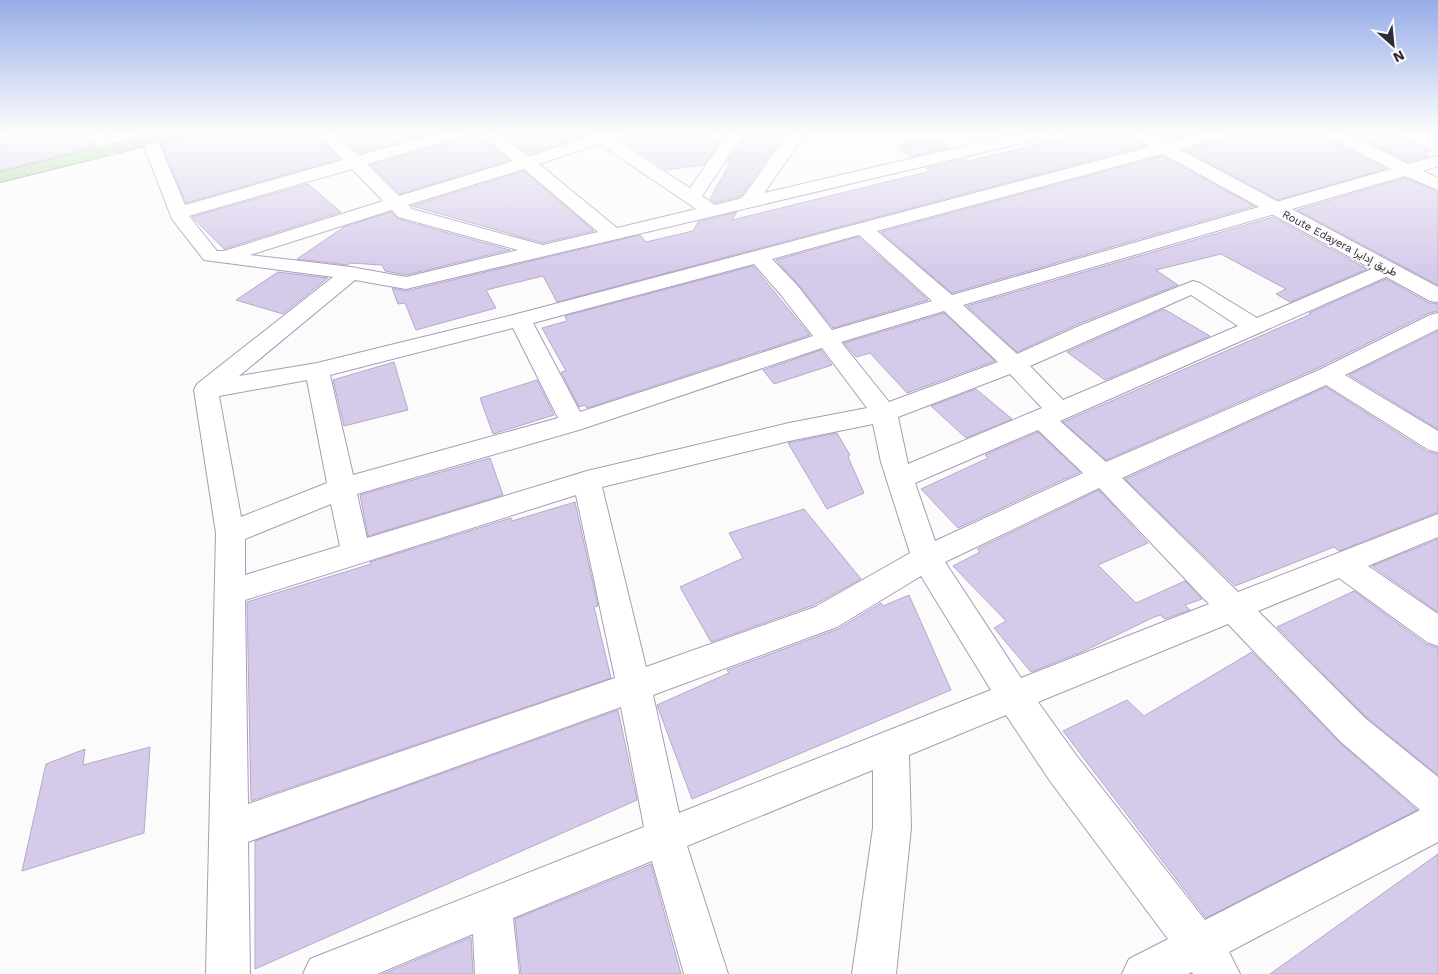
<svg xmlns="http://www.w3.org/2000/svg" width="1438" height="974" viewBox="0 0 1438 974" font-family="'Work Sans',Vazirmatn,sans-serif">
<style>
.building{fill:#d6caea;stroke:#b5a9c8}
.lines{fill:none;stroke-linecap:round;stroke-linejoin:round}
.minor-casing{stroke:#a79bba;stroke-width:2}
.tertiary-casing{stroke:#a79bba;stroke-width:2}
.trunk-casing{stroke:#6f9269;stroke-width:2}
.minor{fill:#fff;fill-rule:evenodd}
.tertiary{fill:#fff;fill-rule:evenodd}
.trunk{fill:#a7d49c;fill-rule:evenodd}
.labels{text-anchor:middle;stroke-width:4;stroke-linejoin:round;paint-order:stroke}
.far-street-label{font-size:11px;fill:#302b38;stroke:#fbfbfb}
</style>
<rect width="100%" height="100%" fill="#fbfbfb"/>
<!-- building -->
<g class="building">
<polygon points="24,133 87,133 95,147 0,170 0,139"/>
<polygon points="189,133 316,133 340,159 186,203 161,144 185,138"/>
<polygon points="339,133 431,133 359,154"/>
<polygon points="468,133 476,133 509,160 400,194 371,165 465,138"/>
<polygon points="501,133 584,133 584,137 529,154"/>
<polygon points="630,133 700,133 719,143 704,165 666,170 621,140 627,138"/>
<polygon points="746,133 786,133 741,196 715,203 710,199 731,161 727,162 734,152 735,153"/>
<polygon points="1083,133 1126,133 1129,138 1145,146 557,302 543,276 486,290 496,308 416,330 405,303 398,304 392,288 406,291 640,235 646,242 693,231 698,222 737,212 732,220 931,171 926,168 965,159 969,161"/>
<polygon points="1154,133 1193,133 1167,140"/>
<polygon points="1233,133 1322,133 1325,138 1386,169 1278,200 1185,150 1229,138"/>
<polygon points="1351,133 1393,133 1432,150 1422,153 1429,156 1408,162"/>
<polygon points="933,138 948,148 911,157 897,146"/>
<polygon points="1162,156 1254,206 952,293 881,232"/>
<polygon points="524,171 594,231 543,243 412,206"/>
<polygon points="1405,178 1438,192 1438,285 1297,210"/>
<polygon points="308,184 341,212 224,249 192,217"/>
<polygon points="391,212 398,219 510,250 406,275 385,271 382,265 350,263 348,265 297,259 344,227"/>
<polygon points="1273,217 1367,269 1290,302 1276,294 1286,289 1221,254 1156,270 1178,285 1078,324 1017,352 967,306"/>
<polygon points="858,237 928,300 833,328 798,284 776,260"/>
<polygon points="753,266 810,335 587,408 585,405 579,407 561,372 566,371 542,328 567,321 565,316"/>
<polygon points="278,272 328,278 283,314 236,300"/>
<polygon points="1386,279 1429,303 1438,304 1438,311 1429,313 1318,368 1106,460 1063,422 1311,314 1309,313"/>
<polygon points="1164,309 1210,336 1105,380 1067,352"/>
<polygon points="944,313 995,361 907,393 870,353 856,357 844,343"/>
<polygon points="1438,331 1438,429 1349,375"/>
<polygon points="821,350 832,365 774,384 763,370"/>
<polygon points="394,362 408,410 344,426 333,380"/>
<polygon points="537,380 554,415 493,434 480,398"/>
<polygon points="1326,387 1428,452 1438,454 1438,512 1339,551 1334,547 1235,586 1125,479"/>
<polygon points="976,389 1012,419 966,438 931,406"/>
<polygon points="1038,432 1080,472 958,528 921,489 988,458 985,455"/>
<polygon points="837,433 850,455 848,457 864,493 827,509 788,443"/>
<polygon points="490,458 503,495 368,536 360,495"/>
<polygon points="1099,490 1148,543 1098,565 1136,603 1185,581 1202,599 1185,605 1190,610 1165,619 1160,615 1152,618 1084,651 1031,672 994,628 1006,621 953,566 980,552 977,549"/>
<polygon points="575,502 598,606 594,607 611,678 251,801 247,602 371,564 370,562 511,518 512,521"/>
<polygon points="804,509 861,579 814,605 711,642 680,587 743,558 729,533"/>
<polygon points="1438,539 1438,612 1372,566"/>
<polygon points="1354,591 1426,644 1438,648 1438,775 1366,717 1277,627"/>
<polygon points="909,595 951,690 692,799 657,705 729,673 727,670 838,629 881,603 883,606"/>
<polygon points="1252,652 1340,743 1417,810 1206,918 1063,731 1127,700 1144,716"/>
<polygon points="618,710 637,800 255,969 255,841"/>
<polygon points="150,747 144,833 22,871 46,764 85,749 83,765"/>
<polygon points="1438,854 1438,974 1270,974"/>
<polygon points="651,864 681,974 521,974 515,919"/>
<polygon points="471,937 473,974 382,974 385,973"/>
</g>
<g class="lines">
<defs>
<g id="minor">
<polygon points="89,133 105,133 116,151 114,155 102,155"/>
<path d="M 318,133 L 336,133 L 358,156 L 439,133 L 466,133 L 464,136 L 367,164 L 399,196 L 513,161 L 478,133 L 497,133 L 529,156 L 589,137 L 586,133 L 628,133 L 626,136 L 615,140 L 690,188 L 728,133 L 744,133 L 702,196 L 715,205 L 742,198 L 789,133 L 806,133 L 764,193 L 1020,133 L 1051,133 L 1049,136 L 1043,138 L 406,289 L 355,280 L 239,376 L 317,363 L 513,315 L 1202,133 L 1231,133 L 1229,136 L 877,231 L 952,295 L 1391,169 L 1326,136 L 1324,133 L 1346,133 L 1408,164 L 1438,156 L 1438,166 L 1423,171 L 1438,178 L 1438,190 L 1405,176 L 963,305 L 1017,354 L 1079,326 L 1193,281 L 1200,283 L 1257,318 L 1381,265 L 1388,263 L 1395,265 L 1398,269 L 1395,273 L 1060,421 L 1106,462 L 1319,370 L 1430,315 L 1438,313 L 1438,329 L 1345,375 L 1438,431 L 1438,452 L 1429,450 L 1326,385 L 1122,478 L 1238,592 L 1438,514 L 1438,537 L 1368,566 L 1438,614 L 1438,646 L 1427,642 L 1339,578 L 1258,611 L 1365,718 L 1438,777 L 1438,842 L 1229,952 L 1240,974 L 1193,974 L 1192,972 L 1188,974 L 1122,974 L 1129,959 L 1168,939 L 1050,781 L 1006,715 L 909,755 L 911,828 L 896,974 L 852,974 L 873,828 L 873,770 L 687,846 L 728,974 L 684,974 L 652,861 L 513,918 L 519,974 L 475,974 L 473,934 L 377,974 L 303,974 L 310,959 L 644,827 L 621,707 L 248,842 L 250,974 L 206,974 L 216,533 L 194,390 L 197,384 L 333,277 L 204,260 L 172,219 L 142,141 L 144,138 L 156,138 L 158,141 L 185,205 L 343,160 ZM 600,144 L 686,202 L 696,209 L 617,228 L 539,164 ZM 352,169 L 383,201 L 224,251 L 217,251 L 189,216 ZM 524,169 L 598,232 L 543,245 L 412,209 L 408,205 ZM 392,210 L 398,217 L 518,250 L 406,277 L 351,267 L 250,255 ZM 859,235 L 932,301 L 832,330 L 797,285 L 772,259 ZM 754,264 L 781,295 L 813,336 L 580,412 L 533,323 ZM 1191,295 L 1238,326 L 1063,400 L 1030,366 ZM 944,311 L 998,362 L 889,402 L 841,342 ZM 513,328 L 558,418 L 353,475 L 330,375 ZM 822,348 L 867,408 L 789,423 L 587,471 L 367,538 L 357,494 L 582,429 ZM 1010,374 L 1042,408 L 908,464 L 898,417 ZM 307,380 L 327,483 L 241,517 L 219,396 ZM 873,424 L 881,462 L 910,553 L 815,607 L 646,667 L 602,487 L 789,441 ZM 1038,430 L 1083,473 L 935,541 L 915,483 ZM 1099,488 L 1209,604 L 1021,678 L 945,562 ZM 576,495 L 615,678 L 248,804 L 245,600 ZM 331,504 L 340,546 L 245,575 L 245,539 ZM 921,576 L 991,690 L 679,813 L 653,695 L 837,627 ZM 1228,624 L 1341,742 L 1420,810 L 1205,920 L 1076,755 L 1038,702 Z"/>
</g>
<polygon id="tertiary" points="1128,133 1149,133 1438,287 1438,302 1430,301 1130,136"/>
<polygon id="trunk" points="157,133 187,133 185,136 0,182 0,172"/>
</defs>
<!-- minor casing -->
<use href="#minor" class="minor-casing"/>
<!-- tertiary casing -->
<use href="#tertiary" class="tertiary-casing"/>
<!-- trunk casing -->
<use href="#trunk" class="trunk-casing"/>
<!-- minor -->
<use href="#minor" class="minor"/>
<!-- tertiary -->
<use href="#tertiary" class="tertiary"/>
<!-- trunk -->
<use href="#trunk" class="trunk"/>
</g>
<!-- sky -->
<linearGradient id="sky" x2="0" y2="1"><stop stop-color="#97ade8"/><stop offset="0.49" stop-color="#fdfdfd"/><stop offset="1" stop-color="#fdfdfd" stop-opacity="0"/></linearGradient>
<rect width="1438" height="270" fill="url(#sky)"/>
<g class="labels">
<!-- far-street labels -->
<g class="far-street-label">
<text transform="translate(1340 243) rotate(28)" y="4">Route Edayera طريق إدايرا</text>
</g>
</g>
<!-- north arrow -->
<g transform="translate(1393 45) rotate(153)" stroke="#fbfbfb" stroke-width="4" paint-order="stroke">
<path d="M0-4L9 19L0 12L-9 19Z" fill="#302b38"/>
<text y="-8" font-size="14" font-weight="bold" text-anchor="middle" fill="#302b38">N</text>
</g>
</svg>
